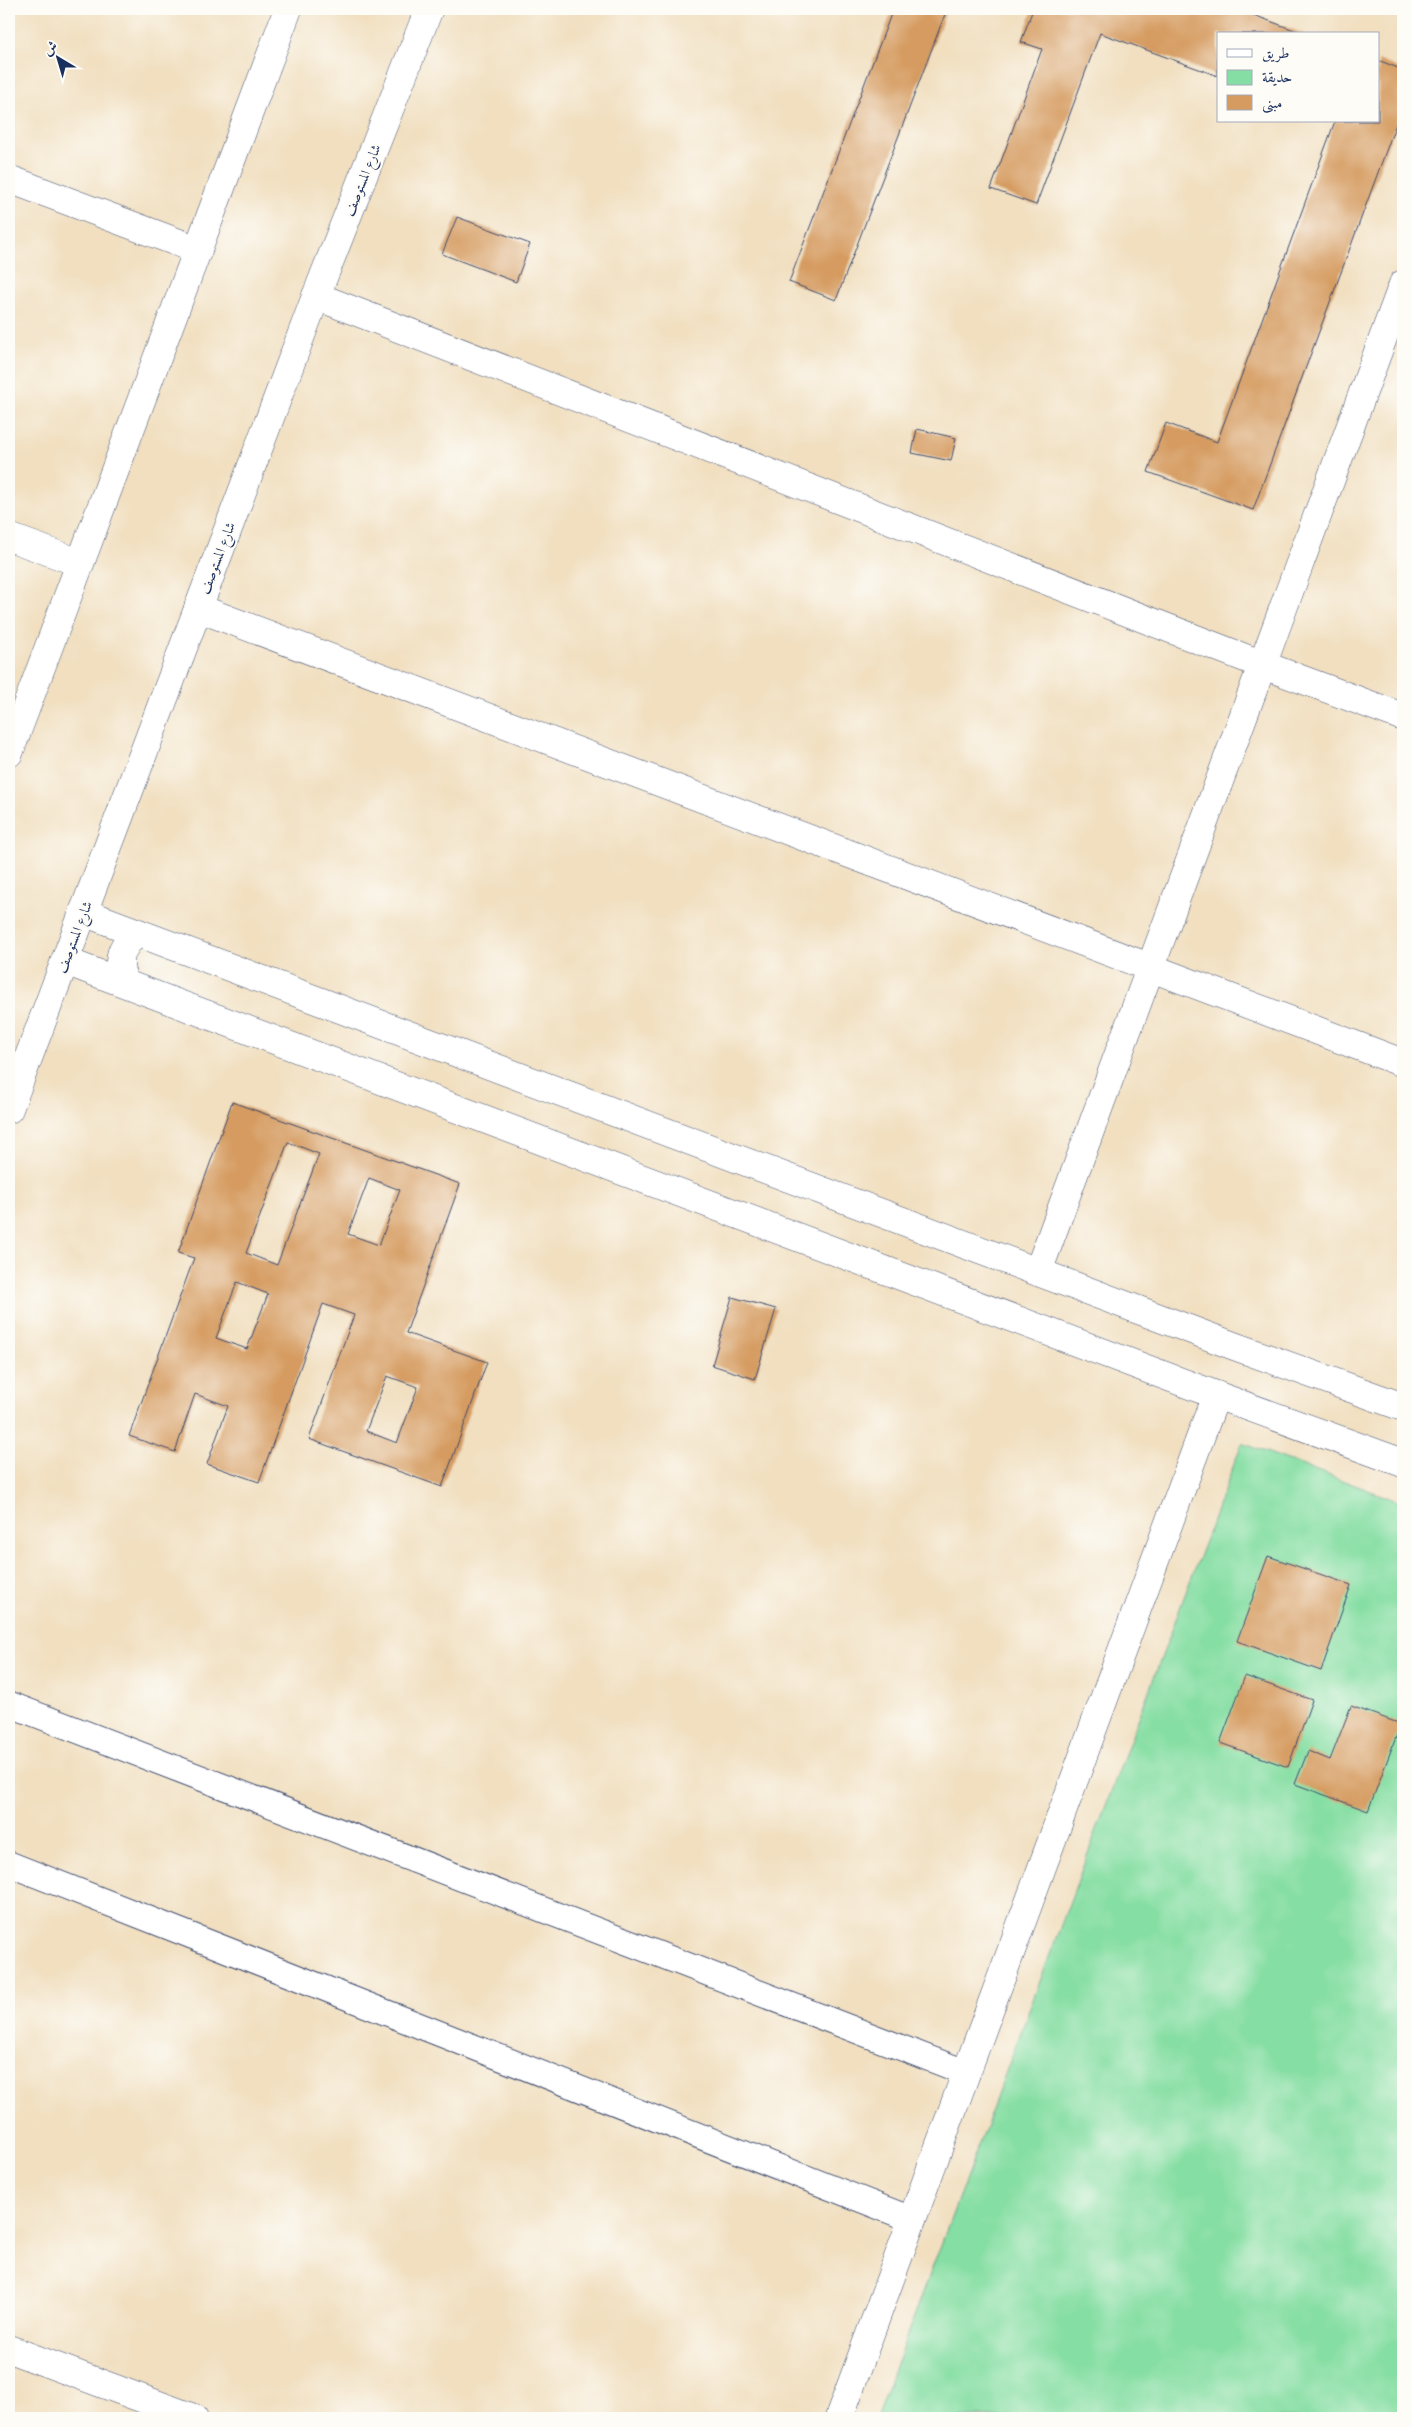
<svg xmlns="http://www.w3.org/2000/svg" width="1412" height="2427" viewBox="0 0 1412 2427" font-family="'Libre Caslon Text',Amiri,serif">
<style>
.green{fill:#85dea3;stroke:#508680}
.building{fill:#d59b60;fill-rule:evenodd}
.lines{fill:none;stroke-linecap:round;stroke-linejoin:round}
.service-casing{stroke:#3b496d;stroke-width:27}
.minor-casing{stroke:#3b496d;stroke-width:29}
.tertiary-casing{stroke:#3b496d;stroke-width:29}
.secondary-casing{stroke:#3b496d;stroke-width:29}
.service{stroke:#fff;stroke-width:25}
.minor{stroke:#fff;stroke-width:28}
.tertiary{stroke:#fff;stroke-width:28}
.secondary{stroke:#fff;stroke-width:28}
.labels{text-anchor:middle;stroke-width:4;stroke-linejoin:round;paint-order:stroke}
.street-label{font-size:14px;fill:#1b2f5e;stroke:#fdfcf7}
</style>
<rect width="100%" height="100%" fill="#fdfcf7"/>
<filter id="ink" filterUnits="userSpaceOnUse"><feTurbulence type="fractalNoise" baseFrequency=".02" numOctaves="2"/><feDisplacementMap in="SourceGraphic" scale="10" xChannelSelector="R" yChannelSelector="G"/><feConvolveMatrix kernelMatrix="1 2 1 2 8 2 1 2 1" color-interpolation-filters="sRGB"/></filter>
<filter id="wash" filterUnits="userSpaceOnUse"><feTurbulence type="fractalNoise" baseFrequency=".0096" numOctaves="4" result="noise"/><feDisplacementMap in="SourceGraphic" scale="20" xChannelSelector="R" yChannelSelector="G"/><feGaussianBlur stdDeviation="1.12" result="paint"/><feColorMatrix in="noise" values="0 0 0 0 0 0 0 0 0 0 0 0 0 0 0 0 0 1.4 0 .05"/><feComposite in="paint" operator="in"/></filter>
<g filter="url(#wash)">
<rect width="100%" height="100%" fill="#f1dfc0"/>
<!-- green -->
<polygon class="green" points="1242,1443 1403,1503 1403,2418 876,2418"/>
<g id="blocks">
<!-- building -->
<g class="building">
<polygon points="893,9 947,9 836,300 789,282"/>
<polygon points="1033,9 1237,9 1305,34 1218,34 1218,76 1100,33 1036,205 991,189 1042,49 1021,42"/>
<polygon points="1378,60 1403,70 1403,105 1253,510 1148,472 1166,423 1217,442 1335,121 1378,121"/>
<polygon points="457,217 530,244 516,282 442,254"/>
<polygon points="917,429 956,438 951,461 912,453"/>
<path d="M 232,1102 L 460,1184 L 406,1333 L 487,1362 L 442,1487 L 309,1439 L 354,1315 L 323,1304 L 259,1482 L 207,1464 L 228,1406 L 195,1394 L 175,1452 L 129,1436 L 194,1258 L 178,1253 ZM 288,1142 L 319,1154 L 277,1265 L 246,1253 ZM 369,1178 L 400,1190 L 379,1245 L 348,1234 ZM 237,1282 L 268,1294 L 247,1349 L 216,1338 ZM 387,1376 L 418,1387 L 397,1443 L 366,1431 Z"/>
<polygon points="732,1297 776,1309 755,1379 712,1365"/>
<polygon points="1268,1556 1351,1585 1321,1671 1237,1641"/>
<polygon points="1245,1676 1312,1700 1288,1767 1220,1743"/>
<polygon points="1351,1706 1401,1724 1368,1811 1295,1784 1308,1751 1330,1760"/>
</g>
</g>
</g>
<g filter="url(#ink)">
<use href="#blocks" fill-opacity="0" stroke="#3b496d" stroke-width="1"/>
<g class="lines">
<defs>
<g id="service">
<polyline points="9,1704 967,2073"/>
<polyline points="9,1864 913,2220"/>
</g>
<g id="minor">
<polyline points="9,179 198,250"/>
<polyline points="316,296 1263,665 1403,717"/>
<polyline points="9,537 80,563"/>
<polyline points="198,608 1403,1063"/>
<polyline points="1038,1272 1403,284"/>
<polyline points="9,2349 194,2418"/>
<polyline points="839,2418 1216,1395"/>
</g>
<g id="tertiary">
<polyline points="83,912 1234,1346 1403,1407"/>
<polyline points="65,961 1216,1395 1403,1463"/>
<path d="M 125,983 C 115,963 120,945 138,933"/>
</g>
<g id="secondary">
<polyline points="9,753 288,9"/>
<polyline points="9,1109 316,296 429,9"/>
</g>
</defs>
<!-- service casing -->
<use href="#service" class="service-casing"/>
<!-- minor casing -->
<use href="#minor" class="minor-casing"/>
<!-- tertiary casing -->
<use href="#tertiary" class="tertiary-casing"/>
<!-- secondary casing -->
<use href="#secondary" class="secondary-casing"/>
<!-- service -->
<use href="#service" class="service"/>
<!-- minor -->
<use href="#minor" class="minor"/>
<!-- tertiary -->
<use href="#tertiary" class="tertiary"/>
<!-- secondary -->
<use href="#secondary" class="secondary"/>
</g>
</g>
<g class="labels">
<!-- street labels -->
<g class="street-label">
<text transform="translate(362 180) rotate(-68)" y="5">شارع المستوصف</text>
<text transform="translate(217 558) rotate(-69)" y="5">شارع المستوصف</text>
<text transform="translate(74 937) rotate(-69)" y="5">شارع المستوصف</text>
</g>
</g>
<!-- margin -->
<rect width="1412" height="2427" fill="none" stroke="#fdfcf7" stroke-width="30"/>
<!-- legend -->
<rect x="1217" y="32" width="162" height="90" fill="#fdfcf7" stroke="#a3aaba"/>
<rect x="1227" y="49" width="25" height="8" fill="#ffffff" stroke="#a3aaba"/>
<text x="1262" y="58" font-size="15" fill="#1b2f5e">طريق</text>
<rect x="1227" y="70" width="25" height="15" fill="#85dea3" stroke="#a3aaba"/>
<text x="1262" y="82" font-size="15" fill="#1b2f5e">حديقة</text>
<rect x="1227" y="95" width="25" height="15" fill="#d59b60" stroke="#a3aaba"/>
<text x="1262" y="108" font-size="15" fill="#1b2f5e">مبنى</text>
<!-- north arrow -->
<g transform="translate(58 58) rotate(322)" stroke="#fdfcf7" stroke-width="4" paint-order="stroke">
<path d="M0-4L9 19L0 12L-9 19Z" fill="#1b2f5e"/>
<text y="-8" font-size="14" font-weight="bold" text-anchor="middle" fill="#1b2f5e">ش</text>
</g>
</svg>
